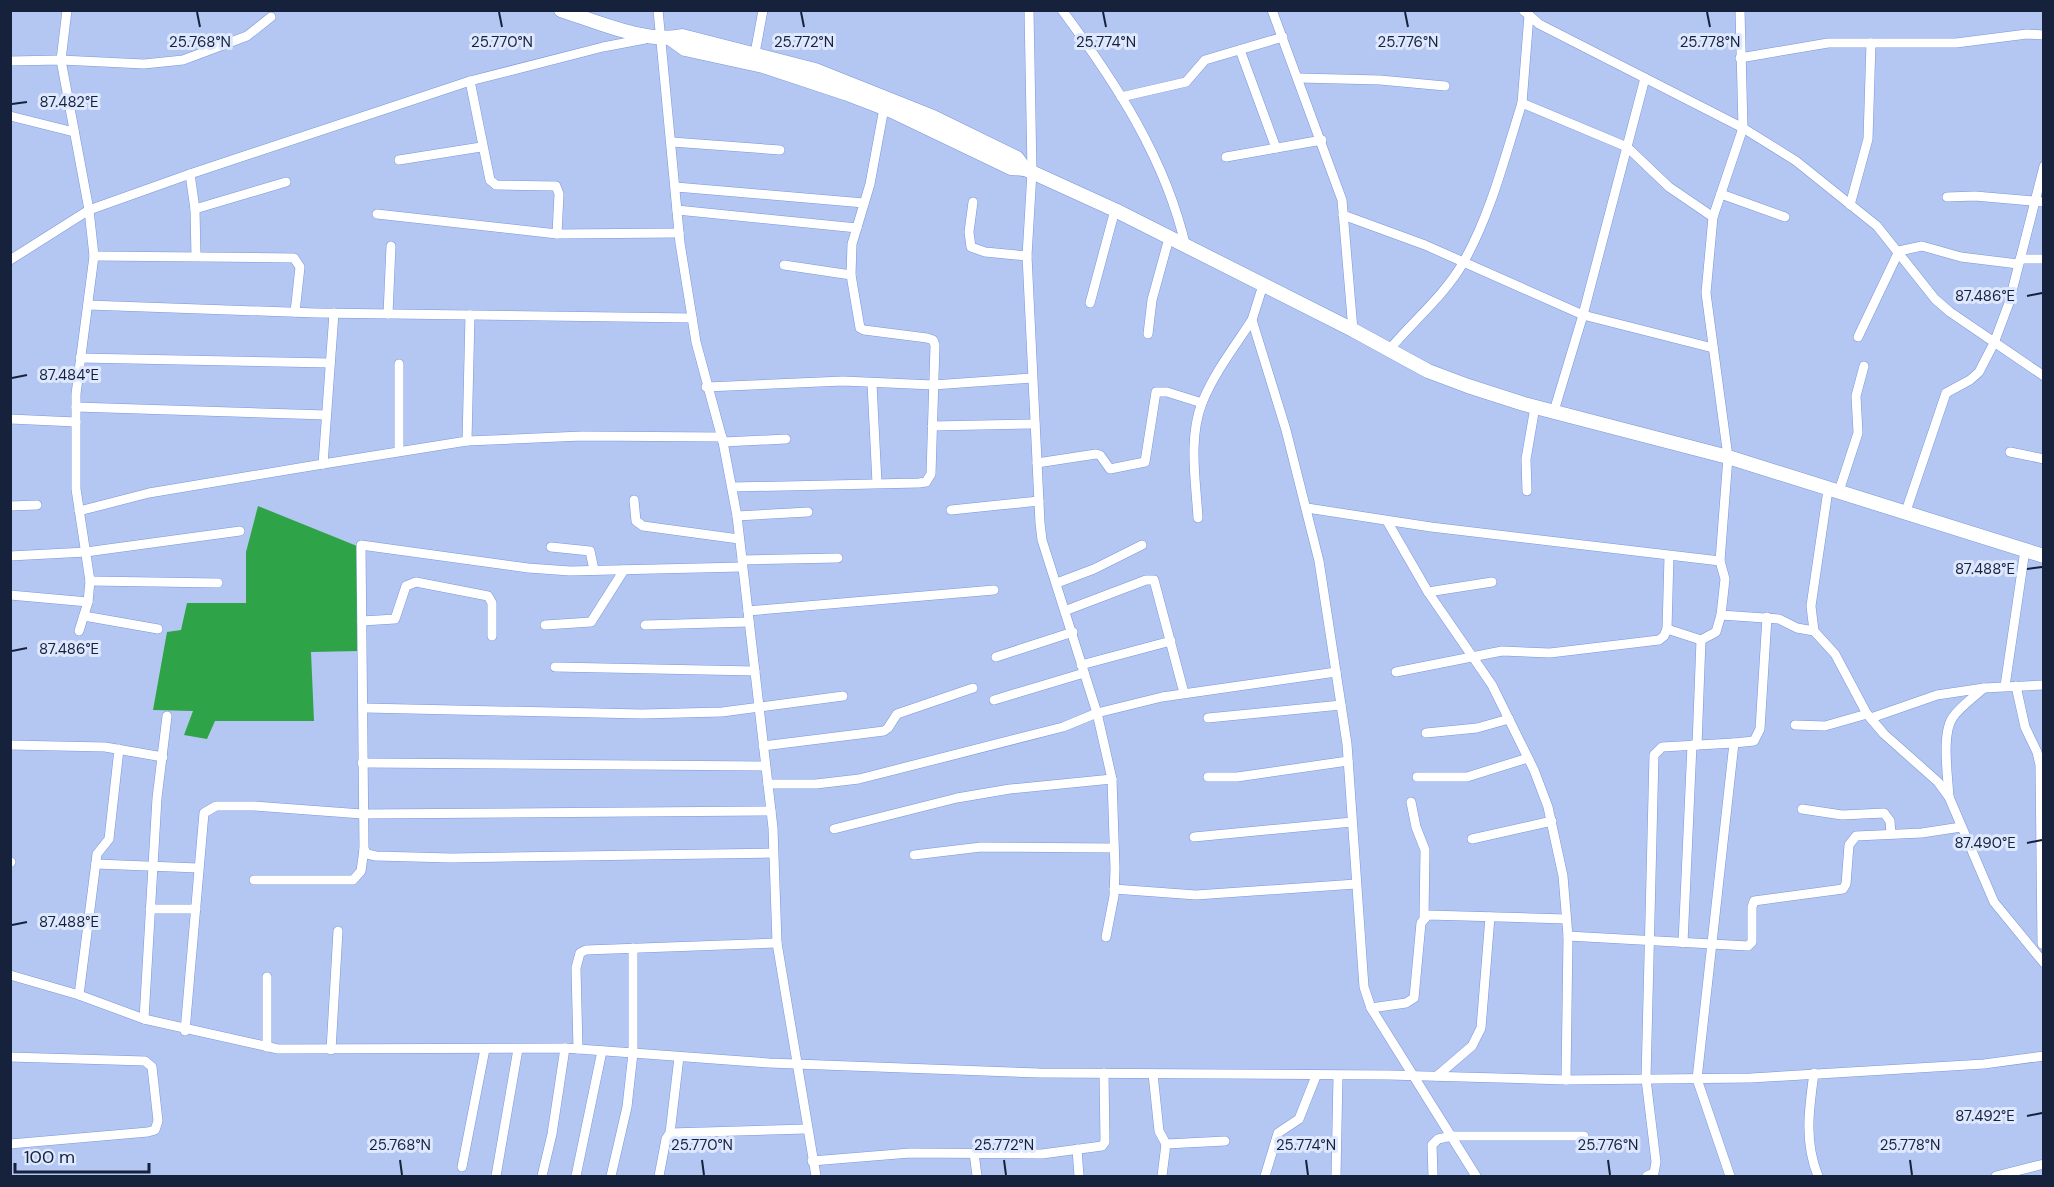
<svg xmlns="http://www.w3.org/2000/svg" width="2054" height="1187" viewBox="0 0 2054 1187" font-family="'DM Sans',sans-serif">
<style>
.water{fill:#2fa347}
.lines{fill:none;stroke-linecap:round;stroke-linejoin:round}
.street-casing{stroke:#7a96db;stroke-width:10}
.secondary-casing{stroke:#7a96db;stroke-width:15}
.street{stroke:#fff;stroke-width:9}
.secondary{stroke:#fff;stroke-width:14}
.ticks{fill:none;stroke:#16213c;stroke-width:2}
.ticks-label{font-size:15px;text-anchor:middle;fill:#16213c;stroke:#dee8fe;stroke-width:6;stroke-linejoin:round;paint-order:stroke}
</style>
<rect width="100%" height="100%" fill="#b4c7f2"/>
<!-- water -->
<polygon class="water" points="258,506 357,546 359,651 311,652 314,721 215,721 207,739 184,735 193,711 153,710 167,632 181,630 187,603 246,603 246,552"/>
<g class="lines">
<defs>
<g id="street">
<polyline points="67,10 61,60 89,210 94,256 76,394 76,489 90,581 88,602 79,631"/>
<polyline points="658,10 680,243 696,342 723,442 737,516 773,828 777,943 816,1176"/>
<polyline points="1029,10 1032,172 1027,256 1040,523 1042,540 1097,713 1112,779 1115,869 1114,896 1106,937"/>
<path d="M 1062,10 C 1116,83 1166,159 1186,248"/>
<polyline points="1272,10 1342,200 1353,330"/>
<polyline points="1523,10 1539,24 1743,128 1796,161 1877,226 1935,299 1950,312 2044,376"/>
<polyline points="1240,50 1276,148"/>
<polyline points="755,53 763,10"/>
<polyline points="1740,58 1828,43 1956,43 2027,34 2044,35"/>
<polyline points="10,61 61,60 144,64 183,60 247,36 271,17"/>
<polyline points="1299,78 1380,80 1445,86"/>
<polyline points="470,81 490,180 496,185 556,186 559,194 557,234"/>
<polyline points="1121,97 1186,82 1205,60 1283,37"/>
<polyline points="1522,103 1529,15"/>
<polyline points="10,116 74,132"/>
<polyline points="672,142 780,150"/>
<polyline points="1226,157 1322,140"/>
<polyline points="399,160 481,147"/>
<polyline points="190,174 195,209 196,256"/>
<polyline points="676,187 864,203"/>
<polyline points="1721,194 1785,217"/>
<polyline points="1947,197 1975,196 2044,202"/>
<polyline points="973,202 969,232 971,247 985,252 1027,256"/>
<polyline points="1850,205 1868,139 1871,43"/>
<polyline points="195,209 286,182"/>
<polyline points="677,210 857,228"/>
<polyline points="377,214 557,234 679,233"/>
<polyline points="1343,215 1425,245 1583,315 1713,348"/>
<polyline points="94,256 294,258 300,267 295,312"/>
<polyline points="2020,259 2044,259"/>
<polyline points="10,260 89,210 190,174 470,81 603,47 645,39"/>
<polyline points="784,265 851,275"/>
<polyline points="1263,285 1252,320 1286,430 1319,561 1347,744 1364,987 1371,1008 1476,1176"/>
<polyline points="1090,303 1115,210"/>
<polyline points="88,305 316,313 692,318"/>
<polyline points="388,314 391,246"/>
<polyline points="1148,334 1152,300 1169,238"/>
<polyline points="1858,337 1899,251 1922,246 1961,257 2018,264"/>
<path d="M 1389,350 C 1413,321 1444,296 1463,263 C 1491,214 1505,156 1522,103 L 1627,147 L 1669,187 L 1713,217"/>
<polyline points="80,358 330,363"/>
<polyline points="872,384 877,483"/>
<polyline points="706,387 843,381 933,385 1032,378"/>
<polyline points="76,407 326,415"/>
<polyline points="1554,411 1583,315 1645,78"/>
<polyline points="10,419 76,422"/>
<polyline points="932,426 1035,424"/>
<polyline points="467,441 470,315"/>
<polyline points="723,442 786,439"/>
<polyline points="399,451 399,364"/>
<polyline points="2010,452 2044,459"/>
<polyline points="1037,463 1096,454 1100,455 1110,469 1145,462 1156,392 1167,392 1202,403"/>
<polyline points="323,464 467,441 582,436 722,437"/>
<polyline points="733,487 919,483 926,482 931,474 935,345 933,340 927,338 864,330 860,328 851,275 852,244 870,184 884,108"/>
<polyline points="1828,490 1811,606 1814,631 1835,654 1867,714 1884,734 1938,782 1949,797 1994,902 2044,963"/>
<polyline points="1527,491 1526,459 1535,407"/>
<polyline points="1839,491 1858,433 1856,396 1864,366"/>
<polyline points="634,500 636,521 643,526 739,539"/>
<polyline points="10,506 37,505"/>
<polyline points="1307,508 1431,527 1720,561 1728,457 1706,293 1713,217 1743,128 1740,10"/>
<polyline points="951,510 1039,501"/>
<polyline points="79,511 149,493 323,464 334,313"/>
<polyline points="1905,514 1946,393 1970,380 1979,372 1994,343 2009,303 2044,166"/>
<polyline points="737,516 808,512"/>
<path d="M 1198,518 C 1196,482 1188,439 1202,403 C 1214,373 1235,346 1252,320"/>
<polyline points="1387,521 1428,592 1492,685 1534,770 1548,807 1563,876 1568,936 1566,1080"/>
<polyline points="551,547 590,551 594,570"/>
<polyline points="10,556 86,552 240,531"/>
<polyline points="742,560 838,558"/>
<polyline points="1720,561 1725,579 1721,615 1779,619 1797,628 1814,631"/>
<polyline points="742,567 570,571 528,568 361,545 364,849 367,854 376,856 451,858 773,853"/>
<polyline points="90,581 218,583"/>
<polyline points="1057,583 1094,569 1142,545"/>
<polyline points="1428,592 1492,582"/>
<polyline points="10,595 88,602"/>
<polyline points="1067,610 1146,580 1154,580 1184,693"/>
<polyline points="748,611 994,590"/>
<polyline points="84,616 158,629"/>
<polyline points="362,621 395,619 406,586 416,582 488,596 492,603 492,636"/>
<polyline points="545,625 591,622 624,570"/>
<polyline points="645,625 749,622"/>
<polyline points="1667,629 1701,640 1716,632 1721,615"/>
<polyline points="996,657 1073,632"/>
<polyline points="1081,665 1171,641"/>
<polyline points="555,667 755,671"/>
<polyline points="1396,672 1502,651 1550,653 1659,640 1664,636 1667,629 1669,556"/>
<polyline points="2005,686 2025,550"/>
<polyline points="2016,686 2025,727 2037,752 2040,765 2042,944"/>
<polyline points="994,700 1084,673"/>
<polyline points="365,708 642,714 722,712 843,696"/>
<polyline points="1208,718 1341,705"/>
<polyline points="1871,718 1937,695 1984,688 2044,685"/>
<polyline points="1795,725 1825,726 1867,714"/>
<polyline points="1426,733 1477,728 1509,719"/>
<polyline points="10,745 105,747 163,757"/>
<polyline points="1697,745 1701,640"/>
<polyline points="763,746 884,731 888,728 897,714 973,688"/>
<polyline points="362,763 765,766"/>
<polyline points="1208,777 1237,777 1348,761"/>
<polyline points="1417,777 1467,777 1528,758"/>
<polyline points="768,784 816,784 859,779 1063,727 1097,713 1162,697 1336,672"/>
<path d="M 1949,797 C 1948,777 1941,733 1953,717 C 1961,706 1974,697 1984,688"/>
<polyline points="1411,802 1416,827 1425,850 1424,917"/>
<polyline points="1802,809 1842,815 1884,813 1890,821 1891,834"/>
<polyline points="834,829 957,798 1010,789 1112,779"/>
<polyline points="1194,837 1352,822"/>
<polyline points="1472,839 1552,821"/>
<polyline points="914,855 981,847 1114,848"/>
<polyline points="10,862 11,862"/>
<polyline points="96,864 198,868"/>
<polyline points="254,880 353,880 361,871 364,849"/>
<polyline points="1114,889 1196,895 1356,884"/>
<polyline points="150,909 196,909"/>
<polyline points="1568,936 1748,946 1752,942 1752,907 1754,901 1843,889 1846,884 1849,845 1856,836 1922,833 1961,827"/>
<polyline points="1683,943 1692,745"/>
<polyline points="10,975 79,995 144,1019 278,1049 565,1048 769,1063 1039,1073 1389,1075 1566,1080 1751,1078 1984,1064 2044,1056"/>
<polyline points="79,995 97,854 109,839 119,749"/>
<polyline points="1371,1008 1406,1003 1414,998 1421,923 1428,915 1566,919"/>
<polyline points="144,1019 157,798 167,716"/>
<polyline points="185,1031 204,813 216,806 254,806 362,814 771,811"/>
<polyline points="267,1047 267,977"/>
<polyline points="578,1049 576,968 580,953 586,950 777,943"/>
<polyline points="331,1050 338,931"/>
<polyline points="10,1057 145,1061 152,1067 158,1121 155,1130 148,1132 10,1144"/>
<path d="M 1814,1073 C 1809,1109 1804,1142 1818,1176"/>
<polyline points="1153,1074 1159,1131 1166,1144"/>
<polyline points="1437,1076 1472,1046 1481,1028 1490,917"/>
<polyline points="670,1133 679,1057"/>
<polyline points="1077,1149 1079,1176"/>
<polyline points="974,1153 977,1176"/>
<polyline points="812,1161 910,1153 1042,1154 1102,1146 1105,1142 1104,1073"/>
<polyline points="462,1167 485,1049"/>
<polyline points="496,1176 518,1049"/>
<polyline points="542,1176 552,1134 565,1048"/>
<polyline points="576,1176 602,1051"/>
<polyline points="611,1176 627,1107 633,1053 633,948"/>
<polyline points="659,1176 666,1139 670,1133 806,1129"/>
<polyline points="1162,1176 1166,1144 1225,1141"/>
<polyline points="1265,1176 1278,1133 1299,1119 1316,1076"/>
<polyline points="1336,1176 1338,1076"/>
<polyline points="1433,1176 1432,1145 1438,1139 1452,1136 1584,1136"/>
<polyline points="1647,1176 1654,1173 1656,1162 1646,1079 1654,755 1662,747 1734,743"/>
<polyline points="1730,1176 1697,1079 1734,743 1754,741 1760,729 1767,617"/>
<polyline points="1996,1176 2044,1164"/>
</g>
<g id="secondary">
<path d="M 561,10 C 595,21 647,44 682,36 L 815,70 L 933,117 L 1017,158 L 1025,169"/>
<polyline points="671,39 685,49 763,66 845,93 892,111 1011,168 1025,169 1115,210 1353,330 1428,371 1468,386 1524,404 1728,457 2044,556"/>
</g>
</defs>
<!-- street casing -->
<use href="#street" class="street-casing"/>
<!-- secondary casing -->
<use href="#secondary" class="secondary-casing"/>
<!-- street -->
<use href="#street" class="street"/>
<!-- secondary -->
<use href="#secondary" class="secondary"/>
</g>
<!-- ticks -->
<path class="ticks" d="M 197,12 L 200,27M 499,12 L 502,27M 801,12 L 804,27M 1103,12 L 1106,27M 1405,12 L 1408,27M 1707,12 L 1710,27M 12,104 L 27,102M 2027,296 L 2042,293M 12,378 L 27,375M 2027,569 L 2042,567M 12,651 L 27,648M 2027,843 L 2042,840M 12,925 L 27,922M 2027,1116 L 2042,1113M 400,1160 L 402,1175M 702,1160 L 704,1175M 1004,1160 L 1006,1175M 1306,1160 L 1308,1175M 1608,1160 L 1610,1175M 1910,1160 L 1912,1175"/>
<g class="ticks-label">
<text x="200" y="47">25.768°N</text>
<text x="502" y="47">25.770°N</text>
<text x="804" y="47">25.772°N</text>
<text x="1106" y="47">25.774°N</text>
<text x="1408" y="47">25.776°N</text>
<text x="1710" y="47">25.778°N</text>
<text x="69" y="107">87.482°E</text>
<text x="1985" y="301">87.486°E</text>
<text x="69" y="380">87.484°E</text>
<text x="1985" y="574">87.488°E</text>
<text x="69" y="654">87.486°E</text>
<text x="1985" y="848">87.490°E</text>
<text x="69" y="927">87.488°E</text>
<text x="1985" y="1121">87.492°E</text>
<text x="400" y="1150">25.768°N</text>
<text x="702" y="1150">25.770°N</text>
<text x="1004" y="1150">25.772°N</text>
<text x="1306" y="1150">25.774°N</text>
<text x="1608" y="1150">25.776°N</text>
<text x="1910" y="1150">25.778°N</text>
</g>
<!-- border -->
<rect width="2054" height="1187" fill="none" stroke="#16213c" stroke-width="24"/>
<!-- scale -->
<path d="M15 1163v9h134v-9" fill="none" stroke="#16213c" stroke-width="3"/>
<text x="24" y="1163" font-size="18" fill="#16213c" stroke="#dee8fe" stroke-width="4.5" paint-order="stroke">100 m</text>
</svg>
